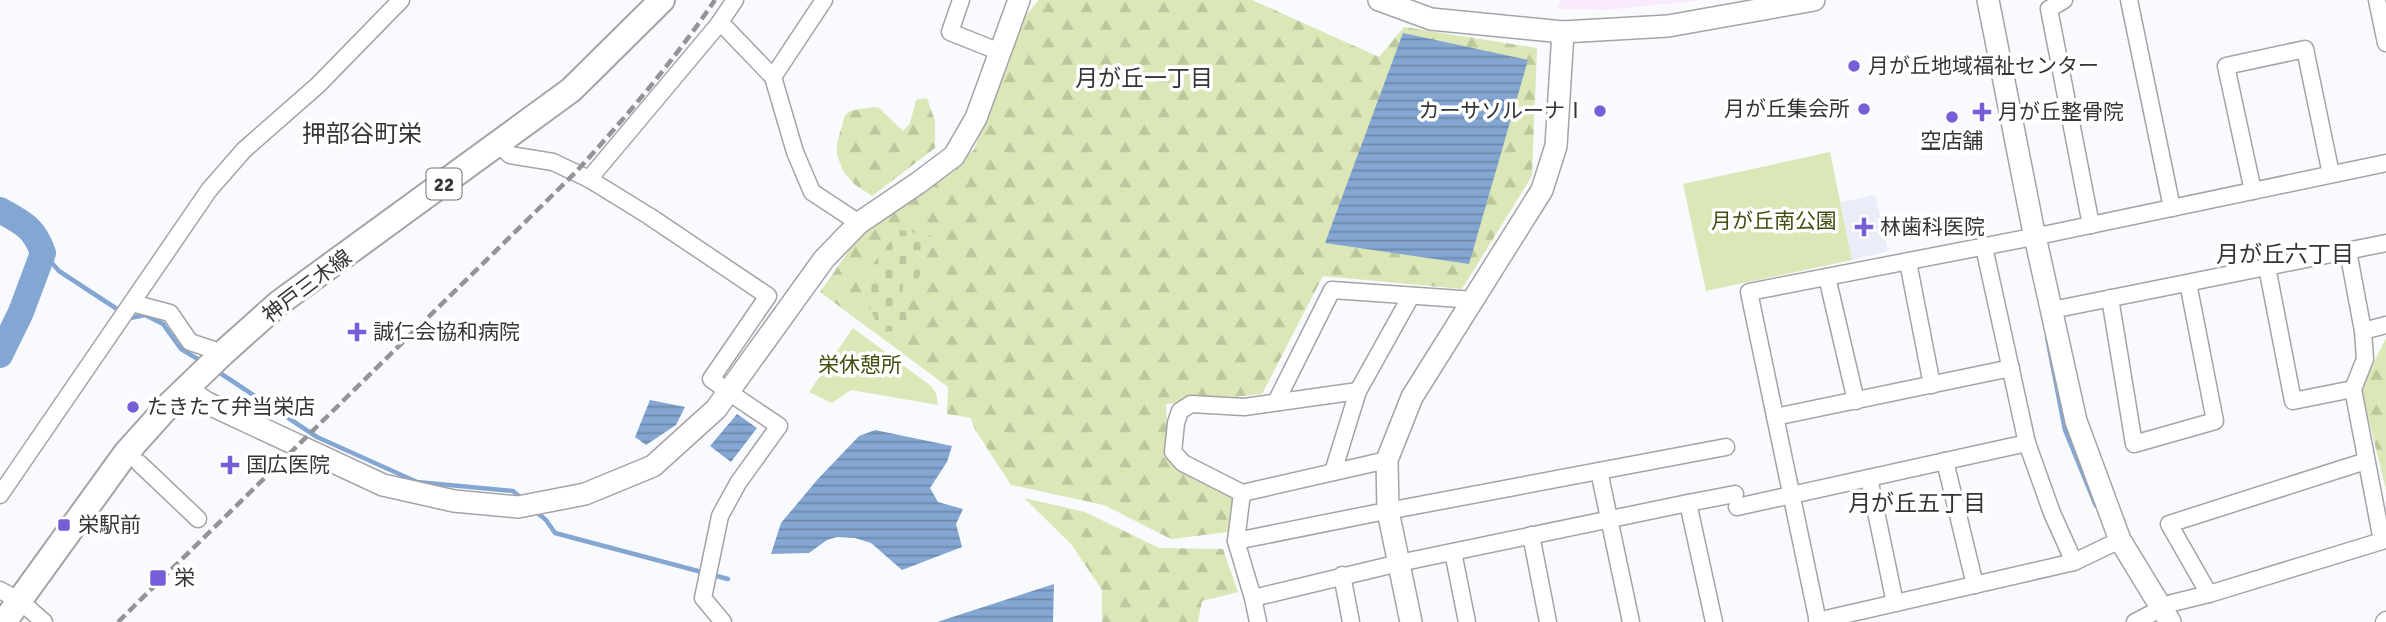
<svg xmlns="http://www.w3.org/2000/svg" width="2386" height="622" viewBox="0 0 2386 622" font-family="Signika,'Noto Sans JP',sans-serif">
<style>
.built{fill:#eaecf7}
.education{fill:#f9eafe}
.green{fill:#dbe7b7}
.forest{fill:url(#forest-firs)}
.cemetery{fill:url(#cemetery-stones)}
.water{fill:url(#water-rules)}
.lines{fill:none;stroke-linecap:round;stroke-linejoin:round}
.stream{stroke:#84a6d2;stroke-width:4.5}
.river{stroke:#84a6d2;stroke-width:26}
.street-casing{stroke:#a4a4a8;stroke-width:19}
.secondary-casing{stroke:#a4a4a8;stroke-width:24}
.primary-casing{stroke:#a4a4a8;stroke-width:28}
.street{stroke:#fff;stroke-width:16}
.secondary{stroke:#fff;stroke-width:21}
.primary{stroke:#fff;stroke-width:24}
.rail{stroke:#939497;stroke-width:4.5;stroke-dasharray:10 5;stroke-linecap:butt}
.poi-dot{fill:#765ed9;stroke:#fff;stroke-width:2.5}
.labels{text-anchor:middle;stroke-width:7;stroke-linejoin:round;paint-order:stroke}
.shield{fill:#fff;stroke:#717272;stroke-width:2}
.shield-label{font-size:19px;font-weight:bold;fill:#343536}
.poi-label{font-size:21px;fill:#343536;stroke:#fff;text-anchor:start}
.park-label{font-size:21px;fill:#434e10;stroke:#fff}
.street-label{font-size:21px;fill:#343536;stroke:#fff}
.neighbourhood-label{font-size:23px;fill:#343536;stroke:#fff}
.quarter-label{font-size:24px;fill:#343536;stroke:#fff}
</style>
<defs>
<pattern id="forest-firs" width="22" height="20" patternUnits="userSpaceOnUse" patternTransform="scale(1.75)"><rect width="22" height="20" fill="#dbe7b7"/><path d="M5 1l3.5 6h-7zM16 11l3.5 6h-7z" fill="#bdc79e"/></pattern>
<pattern id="cemetery-stones" width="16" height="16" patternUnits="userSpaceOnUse" patternTransform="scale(1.75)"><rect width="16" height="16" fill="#dbe7b7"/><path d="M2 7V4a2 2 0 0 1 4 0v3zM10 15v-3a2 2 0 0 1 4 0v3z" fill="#bdc79e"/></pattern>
<pattern id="water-rules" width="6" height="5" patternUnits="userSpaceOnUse" patternTransform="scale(1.75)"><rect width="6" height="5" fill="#84a6d2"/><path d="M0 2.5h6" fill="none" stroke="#6d88ab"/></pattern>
</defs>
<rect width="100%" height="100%" fill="#f9fafe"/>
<!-- built -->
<polygon class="built" points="1875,195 1888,251 1852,260 1841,202"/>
<!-- education -->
<polygon class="education" points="1561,0 1703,0 1607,10 1557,9"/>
<!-- green -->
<g class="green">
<polygon points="1830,152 1852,260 1706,291 1683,184"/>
<polygon points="853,328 931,386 936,393 938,405 851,390 832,403 809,392"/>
</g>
<!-- forest -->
<g class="forest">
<polygon points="1039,0 1252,0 1379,57 1404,27 1537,48 1532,176 1462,289 1323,276 1262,394 1166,404 1168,450 1181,471 1235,499 1229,532 1171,539 1104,505 1011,485 974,428 971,418 947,414 948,387 820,292 860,235 974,150 1015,28"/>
<polygon points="927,98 935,121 935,148 872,196 854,184 843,171 837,155 837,143 845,115 850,111 873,107 879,108 903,131 910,123 916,100"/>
<polygon points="2386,338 2386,490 2361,388"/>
<polygon points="1024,498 1085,512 1159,548 1223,549 1238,592 1202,601 1198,622 1102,622 1102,590 1071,544"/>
</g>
<!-- cemetery -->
<polygon class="cemetery" points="899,230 934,236 918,280 903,280 902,301 911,330 880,332 871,310 868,271"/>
<!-- water -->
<g class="water">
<polygon points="1403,33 1528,60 1469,264 1325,243"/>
<polygon points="650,400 685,407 676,425 646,445 635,437"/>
<polygon points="737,414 757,428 731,462 710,446"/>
<polygon points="875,430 952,446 947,462 930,488 938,502 963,509 956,524 962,547 902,570 871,543 855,538 837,537 827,540 809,553 771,554 781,523 817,480 859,436"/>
<polygon points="1054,584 1053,622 937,622"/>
</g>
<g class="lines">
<!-- stream -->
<g class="stream">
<polyline points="43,253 59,271 120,311"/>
<polyline points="127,316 130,318 145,315 163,324 181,349 201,361"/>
<polyline points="2047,337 2065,430 2096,506"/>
<polyline points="217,371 317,437 417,482 513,491 522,499"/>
<polyline points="534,510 546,520 555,533 728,579"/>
</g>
<!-- river -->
<path class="river" d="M 0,210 C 23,223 34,227 43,253 L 21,312 L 0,355"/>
<defs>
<g id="street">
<polyline points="961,0 950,32 1000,52"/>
<polyline points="2064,0 2049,9 2091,225"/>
<polyline points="2129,0 2172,208"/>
<polyline points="2377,0 2386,43"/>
<polyline points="720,22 773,77 795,152 812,192 859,223"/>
<polyline points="773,77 824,0"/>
<polyline points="498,144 510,155 553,162 589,179 649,216 768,296 711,379 729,392"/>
<polyline points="589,179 718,25 735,0"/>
<polyline points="2253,191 2226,66 2305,49 2331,174"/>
<polyline points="1984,247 2027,443 2052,513 2074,562"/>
<polyline points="2348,251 2363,331"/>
<polyline points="1908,262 1932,385"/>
<polyline points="2267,267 2293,401 2353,389"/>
<polyline points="1827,277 1856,401"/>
<polyline points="2110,298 2134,444 2215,421 2188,283"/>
<polyline points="132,303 170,313 190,342 223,353"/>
<polyline points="2052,310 2386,243"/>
<polyline points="1358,391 1244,407 1191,404 1180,411 1176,423 1173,452 1183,463 1242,493 1387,460"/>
<polyline points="1276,402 1332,290 1475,300"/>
<polyline points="1775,417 2011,368"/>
<polyline points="1945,461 1975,585"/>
<polyline points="139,463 198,519"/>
<polyline points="1599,471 1631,622"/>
<polyline points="1333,472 1358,391 1411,296"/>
<polyline points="1869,478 1895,603"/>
<polyline points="1242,493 1236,541 1253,598"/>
<polyline points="0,495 209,190 244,150 318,85 401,0"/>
<polyline points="1688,503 1735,494"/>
<polyline points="1737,507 2027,443"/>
<polyline points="1398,509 1726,447"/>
<polyline points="1531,535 1548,622"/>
<polyline points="1236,541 1376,513"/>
<polyline points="1453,552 1467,622"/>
<polyline points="1342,575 1351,622"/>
<polyline points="0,590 20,601 44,622"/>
<polyline points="2209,594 2169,524 2366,461"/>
<polyline points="1817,621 2074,562 2120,540"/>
<polyline points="723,622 703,598 720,516 738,483 779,426 733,395"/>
<polyline points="1258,622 1253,598 1399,563 1688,503 1714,622"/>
<polyline points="1818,622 1749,292 2043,235 2386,163"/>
<polyline points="2135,622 2172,603 2209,594 2382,541 2353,389 2365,359 2363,331 2386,325"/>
<polyline points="2384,622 2386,620"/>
</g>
<g id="secondary">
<polyline points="1379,0 1431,19 1563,32 1668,26 1814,0"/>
<polyline points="1988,0 2032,223 2076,421 2120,540 2170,622"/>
<polyline points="186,389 207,403 383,485 454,501 518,507 585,494 653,466 716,409 824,259 859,223 918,183 954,156 976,118 1019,0"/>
<polyline points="1411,622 1388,511 1387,460 1412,397 1542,190 1556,146 1563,32"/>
</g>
<polyline id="primary" points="4,622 126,453 170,404 223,353 279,303 571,90 662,0"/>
</defs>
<!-- street casing -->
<use href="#street" class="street-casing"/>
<!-- secondary casing -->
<use href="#secondary" class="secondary-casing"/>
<!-- primary casing -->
<use href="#primary" class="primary-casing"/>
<!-- street -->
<use href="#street" class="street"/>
<!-- secondary -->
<use href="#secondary" class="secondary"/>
<!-- primary -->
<use href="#primary" class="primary"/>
<!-- rail -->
<path class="rail" d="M 118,622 L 575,173 C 625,118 673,62 715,0"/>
</g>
<!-- markers -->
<g class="poi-dot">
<circle cx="1854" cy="66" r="7"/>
<circle cx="1864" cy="109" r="7"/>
<circle cx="1600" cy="111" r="7"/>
<path d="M1978.5 101.5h7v7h7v7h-7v7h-7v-7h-7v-7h7z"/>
<circle cx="1952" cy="117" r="7"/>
<path d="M1860.5 216.5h7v7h7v7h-7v7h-7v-7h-7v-7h7z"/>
<path d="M353.5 321.5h7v7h7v7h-7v7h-7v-7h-7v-7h7z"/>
<circle cx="133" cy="407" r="7"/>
<path d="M226.5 454.5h7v7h7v7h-7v7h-7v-7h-7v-7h7z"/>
<rect x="57" y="518" width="14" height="14" rx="3.5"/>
<rect x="149" y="569" width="18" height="18" rx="3.5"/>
</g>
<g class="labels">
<!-- shield labels -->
<rect class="shield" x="426.5" y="168.5" width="35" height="31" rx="5"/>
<g class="shield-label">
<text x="444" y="191">22</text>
</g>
<!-- poi labels -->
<g class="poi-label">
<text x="1868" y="73">月が丘地域福祉センター</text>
<text x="1850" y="116" text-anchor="end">月が丘集会所</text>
<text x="1586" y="118" text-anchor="end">カーサソルーナⅠ</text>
<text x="1998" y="119">月が丘整骨院</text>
<text x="1952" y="148" text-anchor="middle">空店舗</text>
<text x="1880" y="234">林歯科医院</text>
<text x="373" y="339">誠仁会協和病院</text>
<text x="147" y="414">たきたて弁当栄店</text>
<text x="246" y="472">国広医院</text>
<text x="78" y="532">栄駅前</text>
<text x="174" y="585">栄</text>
</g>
<!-- park labels -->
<g class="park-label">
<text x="1774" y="228">月が丘南公園</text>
<text x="860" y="372">栄休憩所</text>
</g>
<!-- street labels -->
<g class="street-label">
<text transform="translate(307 286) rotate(-37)" y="7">神戸三木線</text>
</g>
<!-- neighbourhood labels -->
<g class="neighbourhood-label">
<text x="1144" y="86">月が丘一丁目</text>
<text x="2285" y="262">月が丘六丁目</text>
<text x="1917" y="511">月が丘五丁目</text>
</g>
<!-- quarter labels -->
<g class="quarter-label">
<text x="362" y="142">押部谷町栄</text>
</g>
</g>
</svg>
